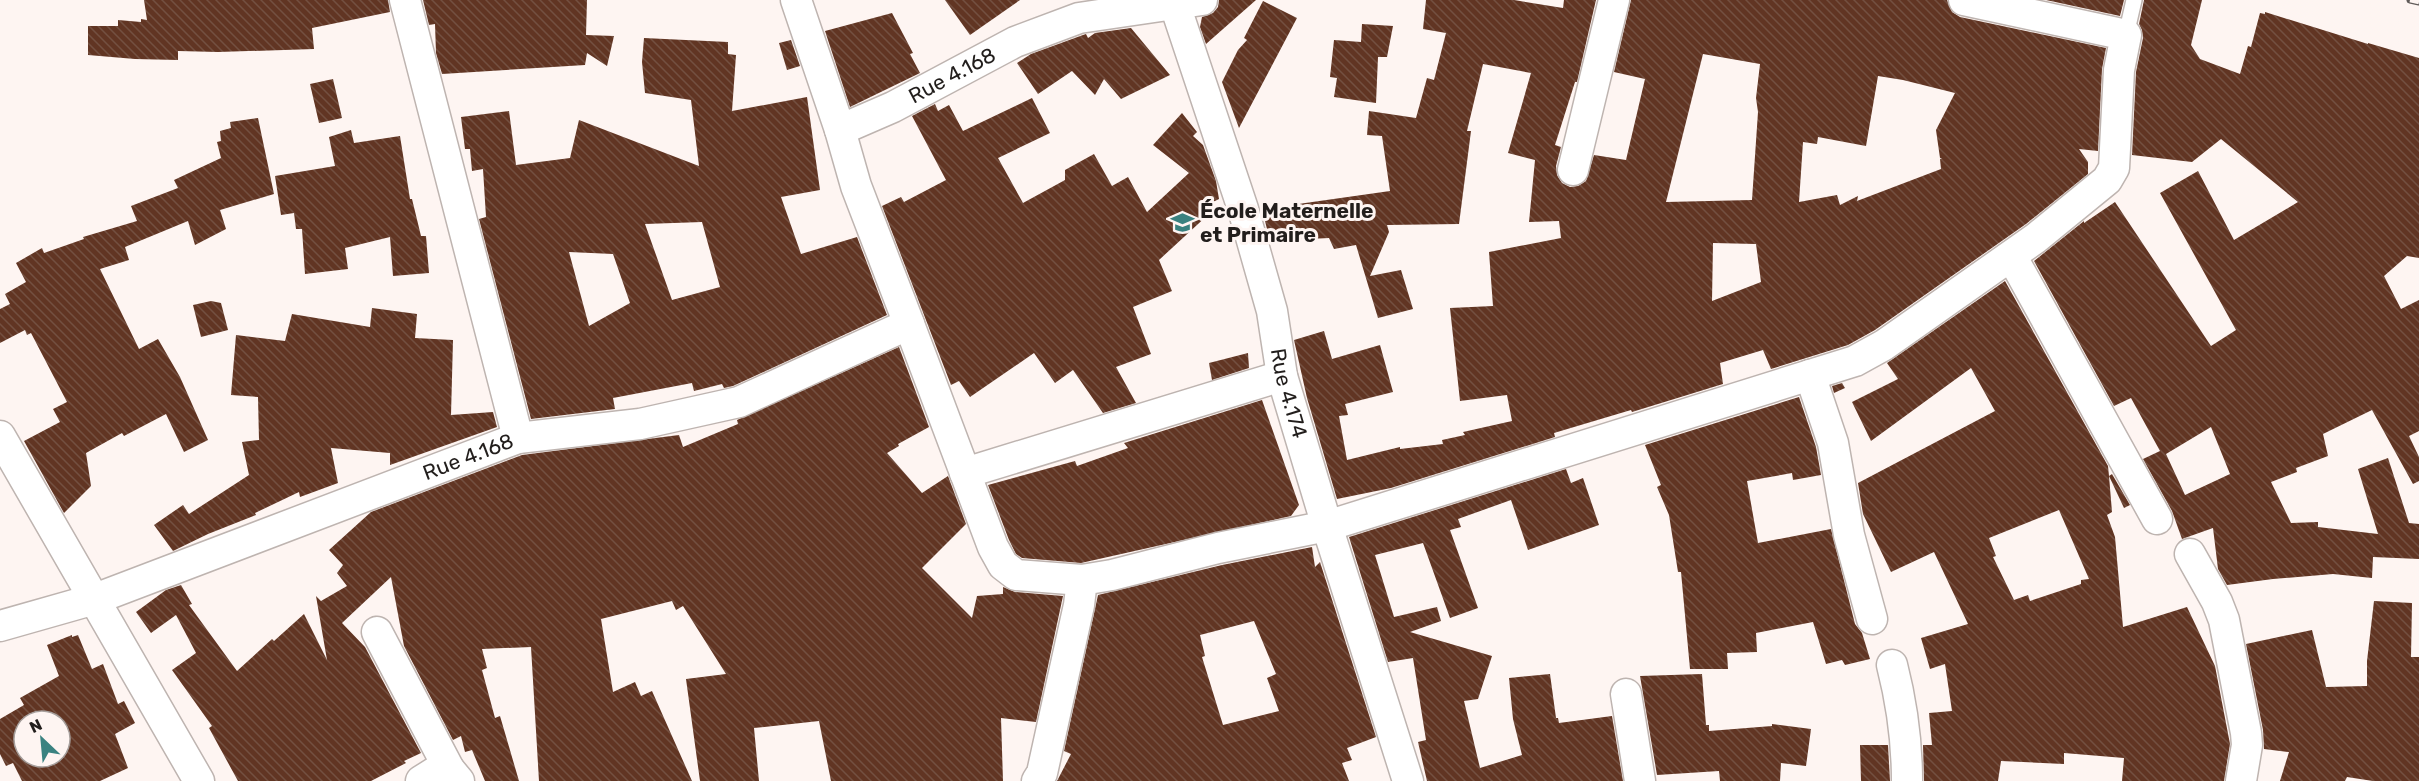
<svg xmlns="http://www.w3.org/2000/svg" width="2419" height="781" viewBox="0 0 2419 781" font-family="Rubik,sans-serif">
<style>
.building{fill:url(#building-back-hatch);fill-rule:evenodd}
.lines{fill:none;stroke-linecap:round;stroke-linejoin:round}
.service-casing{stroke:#beb4b0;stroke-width:18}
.minor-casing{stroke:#beb4b0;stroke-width:33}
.service{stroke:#fff;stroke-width:15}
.minor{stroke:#fff;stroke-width:30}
.rail-casing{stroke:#605b59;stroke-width:7}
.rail{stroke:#fef5f2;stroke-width:4.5;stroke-dasharray:14;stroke-linecap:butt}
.labels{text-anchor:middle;stroke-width:6;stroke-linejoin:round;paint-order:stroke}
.street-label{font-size:21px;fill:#221e1c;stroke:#fef5f2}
.poi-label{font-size:21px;font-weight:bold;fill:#221e1c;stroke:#fef5f2;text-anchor:start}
</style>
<defs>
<pattern id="building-back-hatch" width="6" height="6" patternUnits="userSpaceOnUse" patternTransform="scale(1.5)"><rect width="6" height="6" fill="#613523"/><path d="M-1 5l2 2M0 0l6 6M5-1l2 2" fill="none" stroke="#735041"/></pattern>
</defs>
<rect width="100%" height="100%" fill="#fef5f2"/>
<!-- building -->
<g class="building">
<polygon points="144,0 388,0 390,12 312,28 314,49 218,52 178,51 178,60 135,59 88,55 88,26 118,26 118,20 141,22 141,19 147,20"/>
<polygon points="423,0 587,0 586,35 614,36 607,66 587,53 585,65 442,74 436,53 435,24 429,25"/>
<polygon points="945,0 1020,0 970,35"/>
<polygon points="1219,0 1256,0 1206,44 1200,27 1202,17 1213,13 1218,7"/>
<path d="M 1426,0 L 1514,0 L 1563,8 L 1564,0 L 1596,0 L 1577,82 L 1575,82 L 1555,145 L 1561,147 L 1556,166 L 1557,175 L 1562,183 L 1570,187 L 1578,186 L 1586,181 L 1594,155 L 1626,160 L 1645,79 L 1614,72 L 1631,0 L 1947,0 L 1952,12 L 1960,17 L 2106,48 L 2102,69 L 2098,151 L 2079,149 L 2088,162 L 2088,174 L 2026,224 L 1875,330 L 1848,345 L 1771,369 L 1763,350 L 1720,363 L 1723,384 L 1632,412 L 1631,410 L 1554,433 L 1555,437 L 1391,488 L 1337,499 L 1307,398 L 1294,340 L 1324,331 L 1332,359 L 1380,345 L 1393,392 L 1345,404 L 1348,415 L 1339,416 L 1347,460 L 1400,447 L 1400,449 L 1443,444 L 1442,440 L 1465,435 L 1463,432 L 1512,421 L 1507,395 L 1460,401 L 1450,308 L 1493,306 L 1489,252 L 1561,238 L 1559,221 L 1529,222 L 1535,160 L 1508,153 L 1531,73 L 1483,64 L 1467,131 L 1471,131 L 1459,224 L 1387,225 L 1389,232 L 1370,276 L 1401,270 L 1413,309 L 1378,318 L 1356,245 L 1334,249 L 1329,238 L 1270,241 L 1262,209 L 1390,191 L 1382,136 L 1367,135 L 1369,111 L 1416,118 L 1427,78 L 1434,80 L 1446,33 L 1423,29 ZM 1703,54 L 1760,64 L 1756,98 L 1758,112 L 1752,200 L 1666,202 ZM 1878,76 L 1903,80 L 1955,93 L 1936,130 L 1940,158 L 1942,158 L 1940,159 L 1941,169 L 1857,201 L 1858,196 L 1840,205 L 1837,195 L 1799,202 L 1803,142 L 1817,144 L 1818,137 L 1866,146 ZM 1713,243 L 1756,244 L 1761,282 L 1712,301 Z"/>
<polygon points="2046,0 2124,0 2120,16"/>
<path d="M 2144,0 L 2202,0 L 2191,45 L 2200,59 L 2240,74 L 2248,46 L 2251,47 L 2260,13 L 2265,14 L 2265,12 L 2368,44 L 2368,43 L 2419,58 L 2419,258 L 2407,256 L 2384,276 L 2401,309 L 2419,300 L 2419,431 L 2409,436 L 2419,457 L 2419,481 L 2413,484 L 2372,410 L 2323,434 L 2328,456 L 2296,468 L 2297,472 L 2271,482 L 2291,523 L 2318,522 L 2318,527 L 2378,534 L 2358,469 L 2388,458 L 2409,523 L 2419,524 L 2419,559 L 2373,557 L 2372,578 L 2333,574 L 2273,579 L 2227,585 L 2218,569 L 2213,528 L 2182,539 L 2172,511 L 2143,459 L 2160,451 L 2131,398 L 2114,406 L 2034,261 L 2084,221 L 2084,223 L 2115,202 L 2211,346 L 2236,330 L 2160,193 L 2198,171 L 2234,240 L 2298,202 L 2221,139 L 2192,162 L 2132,155 L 2136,72 L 2143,38 L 2142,30 L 2139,24 ZM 2211,427 L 2230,474 L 2185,495 L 2166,454 Z"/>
<polygon points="1263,1 1297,18 1239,128 1222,82 1238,50 1247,40 1244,38"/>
<polygon points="892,13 913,53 910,54 920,73 850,107 825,31"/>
<polygon points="1362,24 1393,26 1387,57 1378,57 1376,103 1334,97 1337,78 1330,77 1334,40 1361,42"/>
<polygon points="1131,28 1170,75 1121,99 1104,79 1095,95 1072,71 1038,94 1017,63 1031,54 1083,35 1086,34 1088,38 1095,33"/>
<path d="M 644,38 L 728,42 L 728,54 L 736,55 L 732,111 L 807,97 L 820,190 L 781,197 L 801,254 L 857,237 L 887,315 L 733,386 L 724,388 L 722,384 L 694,391 L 692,383 L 613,398 L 615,409 L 531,419 L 479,219 L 486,217 L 483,169 L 472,171 L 470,149 L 465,149 L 461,117 L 509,111 L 516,165 L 570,158 L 579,120 L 699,166 L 691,100 L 645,93 L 642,62 ZM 702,222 L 720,287 L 672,300 L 645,224 ZM 569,252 L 613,254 L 630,303 L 589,326 Z"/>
<polygon points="791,40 800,66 787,70 779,43"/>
<polygon points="333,79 342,118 319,123 310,84"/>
<polygon points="1032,98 1050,133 998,158 1023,203 1065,180 1065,170 1094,154 1112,186 1128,177 1147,212 1189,173 1153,145 1182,113 1197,132 1193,136 1203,145 1216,181 1219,199 1207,205 1210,213 1159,260 1172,291 1133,307 1151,354 1116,367 1136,403 1103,413 1073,370 1055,383 1034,353 970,397 959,381 951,385 882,206 901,197 904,202 946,180 912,116 935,104 938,111 949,105 963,131"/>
<polygon points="258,118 274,194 220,210 226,229 195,245 188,221 125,247 129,260 100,269 139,349 158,339 180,377 208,440 184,452 166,414 124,436 122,433 86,453 91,486 64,513 24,441 60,422 53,409 67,402 31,333 27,335 25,330 0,343 0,309 10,304 5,294 26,282 16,263 42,248 44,253 84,239 83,237 137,221 131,206 178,188 174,180 221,158 217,142 221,141 220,131 231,128 230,122"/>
<polygon points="351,130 354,143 400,136 410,199 412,199 421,236 426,236 429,273 393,276 390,237 345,248 348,269 305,274 302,229 296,229 294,213 281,215 275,176 335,166 329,137"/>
<path d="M 2005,281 L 2108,466 L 2109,476 L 2112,474 L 2130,505 L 2124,508 L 2109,476 L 2112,512 L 2107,515 L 2115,537 L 2123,627 L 2187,607 L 2215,666 L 2230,744 L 2224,781 L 2122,781 L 2124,758 L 2064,753 L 2064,764 L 2001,761 L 1998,781 L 1924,781 L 1923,745 L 1932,745 L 1929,713 L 1952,711 L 1945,664 L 1930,669 L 1921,638 L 1968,624 L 1934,552 L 1891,572 L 1863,514 L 1858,483 L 1995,411 L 1971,368 L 1871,441 L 1852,402 L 1898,379 L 1887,363 ZM 2059,510 L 2089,579 L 2081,580 L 2081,584 L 2030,601 L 2028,595 L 2014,600 L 1993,557 L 1996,556 L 1989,538 Z"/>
<polygon points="211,301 221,303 228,330 201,337 193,305"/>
<polygon points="372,308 417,314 415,338 453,340 451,415 493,412 497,427 390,465 390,453 331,448 338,483 300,497 299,492 255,513 256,515 208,534 173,551 154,525 183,505 189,514 249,475 242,442 259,440 258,397 231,395 236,335 285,341 292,314 370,327"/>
<polygon points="899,347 929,427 898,444 899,446 887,453 922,493 948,476 966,524 922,568 972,618 977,596 1003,594 1003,587 1015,592 1063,596 1036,722 1001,718 1003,781 831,781 819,721 754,728 759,781 700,781 686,679 726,674 683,606 676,610 672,601 601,619 613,692 635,682 641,696 652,691 692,781 539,781 531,647 482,649 487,668 482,670 495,718 500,716 519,781 485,781 472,750 465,752 461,736 453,740 404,646 391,577 342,623 365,647 421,753 404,761 406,763 371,781 238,781 209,728 212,726 172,670 196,653 176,615 151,633 136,612 166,590 181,585 192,604 189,605 237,671 272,639 274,641 304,614 327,660 316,596 321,601 347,586 337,573 343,565 329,550 371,512 522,455 679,435 683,447 738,424 737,420"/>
<polygon points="1248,353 1249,368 1212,380 1209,363"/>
<polygon points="1842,383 1845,388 1834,393 1832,386"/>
<polygon points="1799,397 1816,447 1821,475 1793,480 1792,473 1747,481 1758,543 1831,529 1855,624 1862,633 1870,659 1845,665 1842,660 1826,664 1813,622 1756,633 1757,652 1727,653 1728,669 1690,669 1681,572 1678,572 1669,515 1657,487 1661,485 1645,445"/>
<polygon points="1262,400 1299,505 1291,516 1081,563 1022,558 1016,554 1009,540 988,485 1075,461 1077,466 1128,448 1124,443"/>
<polygon points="1566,469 1571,483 1583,478 1599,525 1528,550 1511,500 1458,519 1461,527 1450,530 1478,608 1450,618 1423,543 1375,555 1394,617 1437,607 1441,621 1410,632 1492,656 1478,699 1464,701 1480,768 1522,755 1513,719 1509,678 1550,674 1556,718 1558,718 1559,723 1612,716 1623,781 1427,781 1418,742 1426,740 1413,658 1388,662 1349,537"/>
<path d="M 1312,547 L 1315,567 L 1320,562 L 1376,737 L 1347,748 L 1352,760 L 1342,763 L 1349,781 L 1057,781 L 1071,754 L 1064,751 L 1098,595 L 1222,565 ZM 1254,621 L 1276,674 L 1267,678 L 1279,711 L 1223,725 L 1202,657 L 1205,656 L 1200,635 Z"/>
<polygon points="2374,601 2412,603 2411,657 2419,657 2419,781 2373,781 2347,777 2345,781 2280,781 2289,752 2264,749 2263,730 2246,644 2312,630 2326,687 2367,686 2367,661"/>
<path d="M 72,635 L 72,637 L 78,635 L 92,669 L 103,664 L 118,704 L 124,701 L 135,723 L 115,734 L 128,768 L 100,781 L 22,781 L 13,763 L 6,766 L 0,754 L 0,719 L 24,705 L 20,698 L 59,676 L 47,645 ZM 24,721 L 60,721 L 60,757 L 24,757 Z"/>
<polygon points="1702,674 1706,725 1709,725 1709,731 1772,726 1772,724 1811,729 1806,766 1781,763 1780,781 1720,781 1719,771 1657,775 1640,676"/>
<polygon points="1860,745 1888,745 1890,781 1861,781"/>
</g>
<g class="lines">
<defs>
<polyline id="service" points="2126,35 2134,0"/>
<g id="minor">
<polyline points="405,0 518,438"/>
<path id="s1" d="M 796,0 L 840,130 L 893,107 L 1015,42 L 1079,18 L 1202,0"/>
<path id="s2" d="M 1175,5 L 1243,209 L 1272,311 L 1282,376 L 1327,526 L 1408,781"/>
<polyline points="1573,170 1614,0"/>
<polyline points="2007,259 2018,268 2157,519"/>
<polyline points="909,324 993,547 1003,565 1016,575 1082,580"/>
<polyline points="1810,375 1833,443 1849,535 1872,619"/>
<polyline points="0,436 199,781"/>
<polyline points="965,473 1282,376"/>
<polyline points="2190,554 2217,602 2224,620 2246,733 2247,745 2241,781"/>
<path id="s3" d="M 0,626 L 95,599 L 518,438 L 640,424 L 739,402 L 909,324 L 856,186 L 840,130"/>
<polyline points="377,632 449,769"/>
<path d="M 1892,665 C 1902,704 1907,741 1907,781"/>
<polyline points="1626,694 1640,781"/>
<polyline points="421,781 440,769 449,769 459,781"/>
<polyline points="1037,781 1042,773 1079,605 1082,580 1112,575 1218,548 1327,526 1855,361 1884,345 2036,238 2107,180 2114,168 2119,70 2126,35 1964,0"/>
</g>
</defs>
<!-- service casing -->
<use href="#service" class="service-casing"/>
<!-- minor casing -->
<use href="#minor" class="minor-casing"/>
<!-- service -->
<use href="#service" class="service"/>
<!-- minor -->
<use href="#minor" class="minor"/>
<defs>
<polyline id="rail" points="2410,0 2419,2"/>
</defs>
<!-- rail casing -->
<use href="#rail" class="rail-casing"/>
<!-- rail -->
<use href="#rail" class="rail"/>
</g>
<!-- icons -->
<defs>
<symbol id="school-bare" viewBox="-9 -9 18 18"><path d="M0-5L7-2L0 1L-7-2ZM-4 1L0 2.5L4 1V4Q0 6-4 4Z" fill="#3a8280" stroke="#fef5f2" stroke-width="2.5" paint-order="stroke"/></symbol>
</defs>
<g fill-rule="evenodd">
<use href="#school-bare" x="1166" y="206" width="33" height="33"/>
</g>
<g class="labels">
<!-- street labels -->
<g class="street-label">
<text dy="7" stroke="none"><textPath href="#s1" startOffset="262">Rue 4.168</textPath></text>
<text dy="7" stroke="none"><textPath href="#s2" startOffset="405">Rue 4.174</textPath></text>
<text dy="7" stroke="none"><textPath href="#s3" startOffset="498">Rue 4.168</textPath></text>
</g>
<!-- poi labels -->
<g class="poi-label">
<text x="1200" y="218">École Maternelle<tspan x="1200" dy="24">et Primaire</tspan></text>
</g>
</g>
<!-- north arrow -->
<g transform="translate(42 739) rotate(334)"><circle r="28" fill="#fef5f2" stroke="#a69f9c" stroke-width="1.5"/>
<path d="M0-4.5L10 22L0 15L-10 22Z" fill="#3a8280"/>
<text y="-9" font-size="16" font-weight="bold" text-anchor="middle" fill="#221e1c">N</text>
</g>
</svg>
